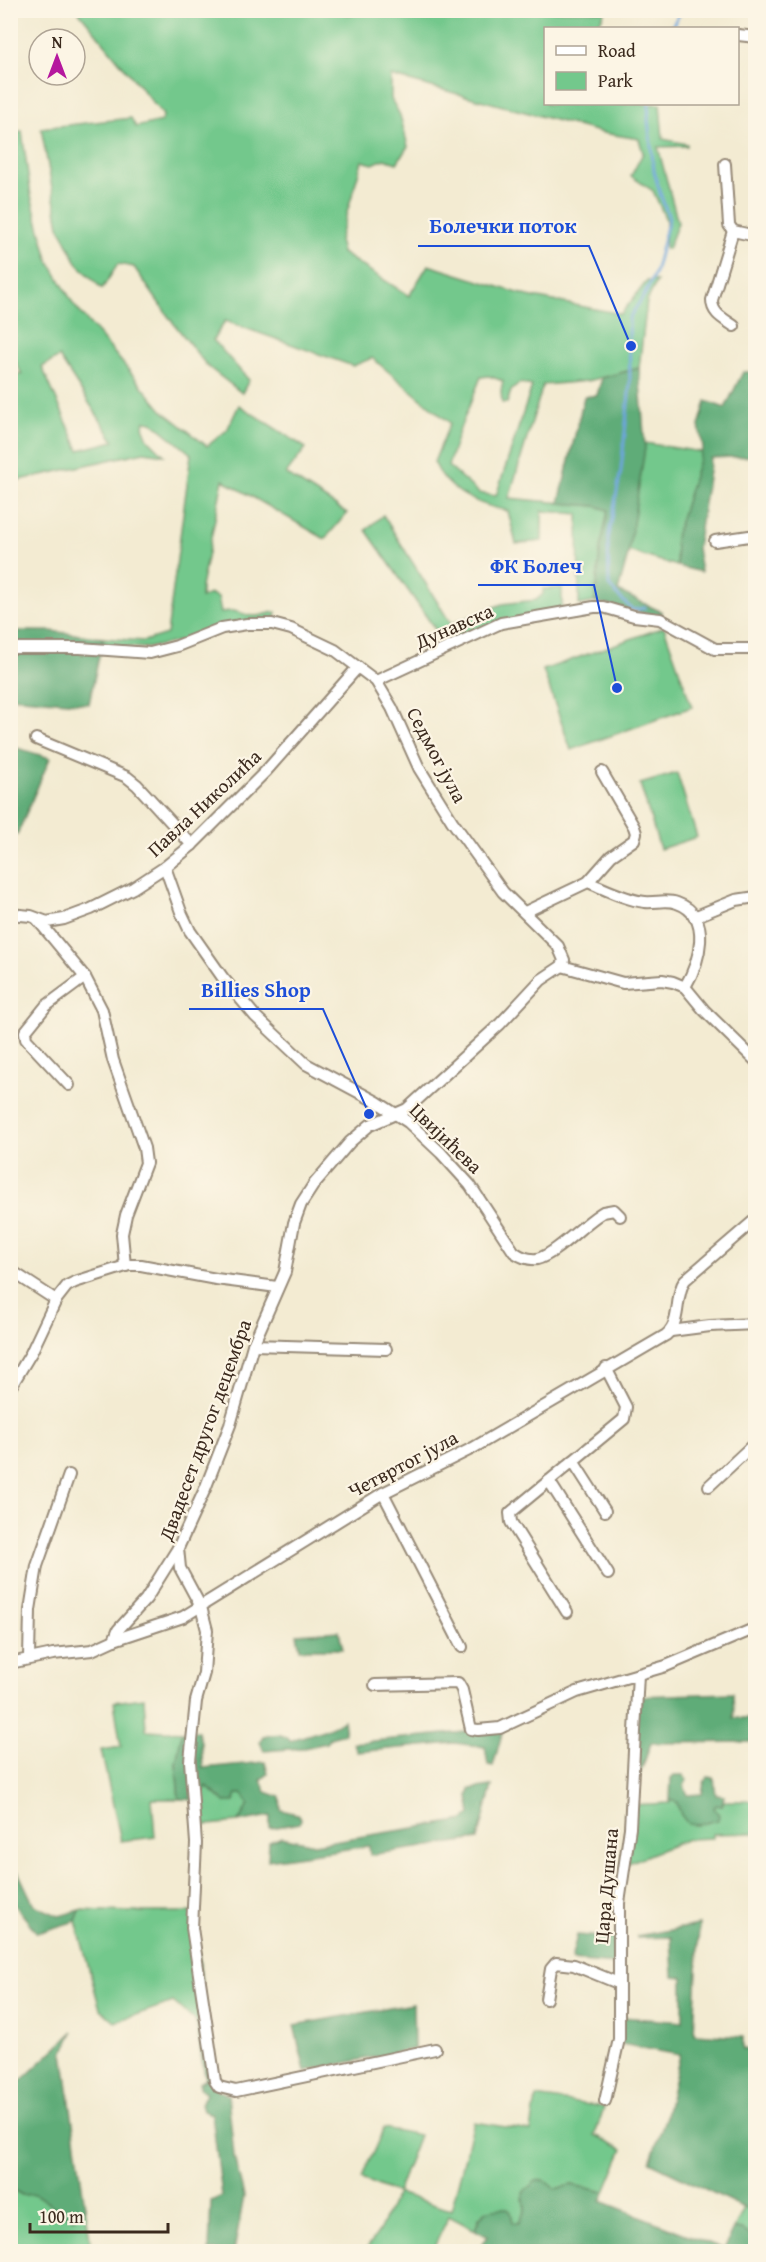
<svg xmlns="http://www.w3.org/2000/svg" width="766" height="2262" viewBox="0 0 766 2262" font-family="'Gentium Book Plus',serif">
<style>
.green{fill:#73c88c;stroke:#577955;stroke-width:1.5;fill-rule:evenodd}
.forest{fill:#5eac78;stroke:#4c6b4b;stroke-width:1.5}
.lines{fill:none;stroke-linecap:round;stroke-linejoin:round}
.stream{stroke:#6da6dc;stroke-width:3}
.minor-casing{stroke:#978a78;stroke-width:14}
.minor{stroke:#fff;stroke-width:10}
.labels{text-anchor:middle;stroke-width:4.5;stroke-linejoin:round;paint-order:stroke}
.street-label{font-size:20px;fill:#3b2a1e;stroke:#fcf5e5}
.leader{fill:none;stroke:#1d4ed8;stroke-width:2}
.callout-dot{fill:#1d4ed8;stroke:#fcf5e5;stroke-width:2}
.callout-label{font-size:21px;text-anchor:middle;font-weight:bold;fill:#1d4ed8;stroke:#fcf5e5;stroke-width:4.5;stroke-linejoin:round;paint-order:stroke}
</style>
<rect width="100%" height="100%" fill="#fcf5e5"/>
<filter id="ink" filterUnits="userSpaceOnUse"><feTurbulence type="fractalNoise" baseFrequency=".0167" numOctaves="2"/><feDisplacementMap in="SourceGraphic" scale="12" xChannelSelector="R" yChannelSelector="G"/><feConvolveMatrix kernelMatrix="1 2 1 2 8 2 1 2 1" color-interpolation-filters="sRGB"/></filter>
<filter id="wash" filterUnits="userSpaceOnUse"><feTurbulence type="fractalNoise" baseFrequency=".008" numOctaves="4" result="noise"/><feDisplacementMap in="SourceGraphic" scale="24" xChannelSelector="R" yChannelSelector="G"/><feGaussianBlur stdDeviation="1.35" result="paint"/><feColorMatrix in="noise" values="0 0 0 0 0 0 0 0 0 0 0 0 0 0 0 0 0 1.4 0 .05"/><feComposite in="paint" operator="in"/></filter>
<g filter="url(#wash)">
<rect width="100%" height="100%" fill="#f3ebd2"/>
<!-- green -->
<g class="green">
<path d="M 330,10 L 352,15 L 353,10 L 605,11 L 597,28 L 546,28 L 546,104 L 660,104 L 663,139 L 687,144 L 687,146 L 658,147 L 678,223 L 668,249 L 665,249 L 666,220 L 653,191 L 631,176 L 643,153 L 639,139 L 603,133 L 391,76 L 391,99 L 400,115 L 408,146 L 397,163 L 384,159 L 373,164 L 362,161 L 339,240 L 342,253 L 409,296 L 428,265 L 528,296 L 621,314 L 647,281 L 657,281 L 647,301 L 639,368 L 588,381 L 543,385 L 509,498 L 596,506 L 609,510 L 600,550 L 595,602 L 579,605 L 578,514 L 542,511 L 542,541 L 516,544 L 508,511 C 478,505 447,492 434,462 L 450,423 L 372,358 L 353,366 L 225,321 L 213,340 L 249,380 L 242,393 L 207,366 L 168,316 L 134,267 L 118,264 L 102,289 L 77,263 L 59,226 L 41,128 L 131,118 L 136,127 L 162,121 L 163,115 L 78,11 ZM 489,376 L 503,381 L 501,391 L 502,403 L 507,403 L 511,391 L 520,383 L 532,386 L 496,496 L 479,493 L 448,466 L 459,431 L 481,377 Z"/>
<path d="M 22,131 L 31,196 L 48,259 L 74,305 L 162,410 L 207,446 L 227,430 L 239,405 L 306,448 L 286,474 L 347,513 L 325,539 L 223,480 L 201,587 L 201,598 L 210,594 L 218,597 L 221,613 C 235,607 243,616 256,616 C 264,616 269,612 276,612 L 274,621 L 148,648 L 102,646 L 103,638 L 144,641 L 167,634 L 191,454 L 152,422 L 145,421 L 143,427 L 148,439 L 164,455 L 144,452 L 11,482 L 10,375 L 12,377 L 18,374 L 22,375 L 11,352 L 10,133 ZM 59,357 L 114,441 L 79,450 L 42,367 Z"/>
<polygon points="645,443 702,452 675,538 677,566 628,551"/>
<polygon points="383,515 451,624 502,604 536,600 543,594 543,589 562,588 562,608 443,645 435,629 366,530"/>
<polygon points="664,627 692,707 571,750 543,670"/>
<polygon points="677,773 697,837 660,849 640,784"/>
<polygon points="144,1698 146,1730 182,1732 176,1763 179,1799 152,1799 155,1837 121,1841 101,1750 121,1747 114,1702"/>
<polygon points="206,1786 225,1802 237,1794 243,1794 249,1804 238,1822 199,1826 197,1800"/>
<polygon points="670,1800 677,1802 681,1815 714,1808 716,1805 722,1806 724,1801 755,1801 755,1833 712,1834 712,1838 688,1839 621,1866 629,1805 670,1803"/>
<polygon points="80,1910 131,1912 197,1912 196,1928 209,2054 201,2056 196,2021 173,2002 115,2022 100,2009 76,1921"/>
<polygon points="536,2097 604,2107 595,2135 623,2149 605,2192 572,2185 554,2189 544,2180 523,2198 525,2210 519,2223 513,2223 511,2212 479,2217 475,2230 449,2216 432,2251 365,2251 379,2231 397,2193 361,2179 384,2128 419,2135 397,2193 451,2210 474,2122 531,2131"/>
<polygon points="10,2188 22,2195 35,2194 63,2213 74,2218 85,2207 92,2251 11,2251"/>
<polygon points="744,2208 755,2208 755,2239 743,2230 734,2229"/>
</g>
<!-- forest -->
<g class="forest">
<polygon points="639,368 645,448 628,555 618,591 662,612 661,617 595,602 600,550 608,510 596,506 559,503 584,397 597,395 602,378"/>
<polygon points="743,372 755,372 755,456 711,458 697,548 701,572 677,566 675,538 703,447 699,426 706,401 725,408"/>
<polygon points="11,631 51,631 103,638 89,704 11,697"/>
<polygon points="10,746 50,758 17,835 11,832"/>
<polygon points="339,1631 343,1649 300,1649 297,1634"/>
<polygon points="733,1693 734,1718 755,1718 755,1742 651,1743 639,1777 631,1777 637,1696"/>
<path d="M 343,1720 L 345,1734 L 330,1738 L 326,1743 L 304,1748 L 264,1751 L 260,1742 L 263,1737 C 274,1734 281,1732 290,1741 C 308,1733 327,1732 343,1720 Z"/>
<polygon points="503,1730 493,1766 488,1765 485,1747 454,1743 357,1752 353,1743 465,1732 485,1733"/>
<polygon points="198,1731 201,1742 203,1768 265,1762 268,1774 261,1780 266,1792 280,1797 281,1810 297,1814 301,1818 300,1823 270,1828 270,1816 238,1822 249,1804 243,1794 237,1794 234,1802 225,1802 207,1786 197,1800 179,1799 176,1763 182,1732"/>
<polygon points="674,1775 683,1775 687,1780 684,1786 688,1795 702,1794 704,1782 708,1777 714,1778 716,1795 724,1796 722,1806 716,1805 714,1808 719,1815 718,1820 698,1825 688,1824 681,1815 677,1802 670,1800 671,1778"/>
<polygon points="492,1786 478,1839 370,1855 369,1846 268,1860 269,1842 282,1837 314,1844 465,1820 471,1814 468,1796 470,1789"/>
<polygon points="10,1866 18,1872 34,1905 59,1916 80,1910 76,1921 37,1933 11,1900"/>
<polygon points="699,1925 694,2034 743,2037 743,2049 755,2051 755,2208 744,2208 650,2162 666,2116 680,2055 621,2044 622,2017 683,2022 683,1977 673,1976 671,1937 637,1938 637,1936"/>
<polygon points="577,1935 615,1938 615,1964 571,1960"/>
<polygon points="413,2004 414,2049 305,2071 294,2025"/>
<polygon points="73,2032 63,2053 85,2207 75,2218 63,2213 35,2194 22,2195 10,2188 11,2090"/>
<polygon points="209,2054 218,2090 228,2095 234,2156 244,2196 234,2251 209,2251 211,2201 222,2196 212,2114 203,2111 201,2104 206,2093 200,2088 200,2083 206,2079 201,2056"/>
<path d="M 544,2180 L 555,2189 L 572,2185 L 605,2192 L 601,2201 L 724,2249 L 734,2229 L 743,2230 L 755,2239 L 755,2251 L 478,2251 L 487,2236 L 475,2230 C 481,2210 487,2208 507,2208 L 511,2212 L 513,2223 L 519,2223 L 525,2210 L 523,2192 L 536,2181 Z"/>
</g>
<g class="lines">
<!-- stream -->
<g class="stream">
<polyline points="671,28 682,10"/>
<polyline points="645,608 633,610 618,596 609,585 608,540 621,470 630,384 629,318 645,294 655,273 669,218 661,196 654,171 648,120 649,104"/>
</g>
</g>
</g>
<g filter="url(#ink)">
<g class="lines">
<defs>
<g id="minor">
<polyline points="738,35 756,37"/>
<polyline points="725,164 729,225 733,231"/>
<path d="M 734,326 C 724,319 712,314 712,300 L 733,231 L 756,236"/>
<polyline points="715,541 756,535"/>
<polyline points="10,648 80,648 150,653 177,646 222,628 247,624 272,624 291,629 335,650 376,681 392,708 419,768 452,821 503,892 558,946 564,960 562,966 623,983 662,980 673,982 685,987 704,1010 756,1061"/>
<polyline points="376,681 501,623 594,607 603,607 634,616 660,619 715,649 756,649"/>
<polyline points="36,739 127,777 137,785 192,845"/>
<path d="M 165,867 L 181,912 L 190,931 L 223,978 L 255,1016 L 306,1064 L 377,1102 L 408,1122 L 441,1153 L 470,1185 L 514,1252 C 521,1257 528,1260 537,1259 C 555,1255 585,1222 603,1212 L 614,1210 L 620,1216"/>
<path d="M 588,882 C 605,889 626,900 645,902 C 656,903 666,899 677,903 C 714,916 699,963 685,987"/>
<polyline points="525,912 588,882 611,856 634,840 636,833 634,827 602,772"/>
<polyline points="10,914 31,916 47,922 64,919 91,909 133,888 165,867 192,845 266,771 358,667"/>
<polyline points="694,917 736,900 756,897"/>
<polyline points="37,919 85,977 102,1010 113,1060 144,1148 146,1163 126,1215 122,1234 125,1266"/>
<polyline points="69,1085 26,1039 25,1032 46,1006 85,977"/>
<polyline points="10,1270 56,1300"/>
<polyline points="671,1331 710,1326 756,1324"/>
<polyline points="253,1345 386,1349"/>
<polyline points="10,1388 31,1353 56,1300 67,1286 75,1282 129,1265 141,1265 216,1279 277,1287"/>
<polyline points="573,1461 605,1511"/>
<polyline points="549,1481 608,1574"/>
<polyline points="709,1486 756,1442"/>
<polyline points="383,1493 462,1647"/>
<polyline points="567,1612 511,1522 510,1513 624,1419 626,1407 606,1368"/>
<polyline points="114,1640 118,1630 146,1599 178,1548"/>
<polyline points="29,1658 30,1610 37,1566 69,1475"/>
<path d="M 10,1663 L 53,1654 L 92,1650 L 114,1640 L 183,1617 L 383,1493 L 473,1448 L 666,1335 C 682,1322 674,1296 685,1280 L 756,1219"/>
<polyline points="375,1685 458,1683 462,1690 471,1729 478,1730 500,1728 577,1692 666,1666 756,1628"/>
<polyline points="546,1999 551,1969 556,1963 574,1965 618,1983"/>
<polyline points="435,2049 236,2091 219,2087 215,2081 192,1928 196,1843 190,1761 196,1701 204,1673 207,1630 201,1607 180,1568 178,1548 205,1489 230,1425 253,1345 285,1272 294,1223 301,1204 314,1184 350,1142 370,1125 407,1109 500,1024 541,980 562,966"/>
<polyline points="605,2101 619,2039 619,1903 630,1828 638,1674"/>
</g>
</defs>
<!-- minor casing -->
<use href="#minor" class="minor-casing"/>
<!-- minor -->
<use href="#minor" class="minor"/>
</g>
</g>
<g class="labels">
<!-- street labels -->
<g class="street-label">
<text transform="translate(454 626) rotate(-24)" y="7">Дунавска</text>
<text transform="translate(437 755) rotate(62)" y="7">Седмог јула</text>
<text transform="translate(204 803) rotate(-43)" y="7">Павла Николића</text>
<text transform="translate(446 1138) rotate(44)" y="7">Цвијићева</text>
<text transform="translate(205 1430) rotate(-70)" y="7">Двадесет другог децембра</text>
<text transform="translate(403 1464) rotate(-28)" y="7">Четвртог јула</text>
<text transform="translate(606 1886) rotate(-85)" y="7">Цара Душана</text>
</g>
</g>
<!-- callouts -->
<path class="leader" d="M631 346L589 246H418M617 688L594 585H478M369 1114L323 1009H189"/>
<g class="callout-dot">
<circle cx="631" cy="346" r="6"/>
<circle cx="617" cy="688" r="6"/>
<circle cx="369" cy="1114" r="6"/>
</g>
<g class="callout-label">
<text x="503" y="233">Болечки поток</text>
<text x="536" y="573">ФК Болеч</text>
<text x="256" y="997">Billies Shop</text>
</g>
<!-- margin -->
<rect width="766" height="2262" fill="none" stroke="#fcf5e5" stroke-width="36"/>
<!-- legend -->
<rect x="544" y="27" width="195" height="78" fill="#fcf5e5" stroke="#afa495" stroke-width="1.5"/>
<rect x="556" y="46" width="30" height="9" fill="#ffffff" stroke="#afa495" stroke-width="1.5"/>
<text x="598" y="57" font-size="18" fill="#3b2a1e">Road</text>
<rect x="556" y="72" width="30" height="18" fill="#73c88c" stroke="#afa495" stroke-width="1.5"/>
<text x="598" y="87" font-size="18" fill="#3b2a1e">Park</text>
<!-- north arrow -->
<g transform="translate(57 57)"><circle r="28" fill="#fcf5e5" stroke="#afa495" stroke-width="1.5"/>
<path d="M0-4.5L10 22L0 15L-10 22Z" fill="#b5179e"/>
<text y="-9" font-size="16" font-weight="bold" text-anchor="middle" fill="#3b2a1e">N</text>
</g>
<!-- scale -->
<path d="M30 2223v9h138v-9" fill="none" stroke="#3b2a1e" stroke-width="3"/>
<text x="39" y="2223" font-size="18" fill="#3b2a1e" stroke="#fcf5e5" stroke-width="4.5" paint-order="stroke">100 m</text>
</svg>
